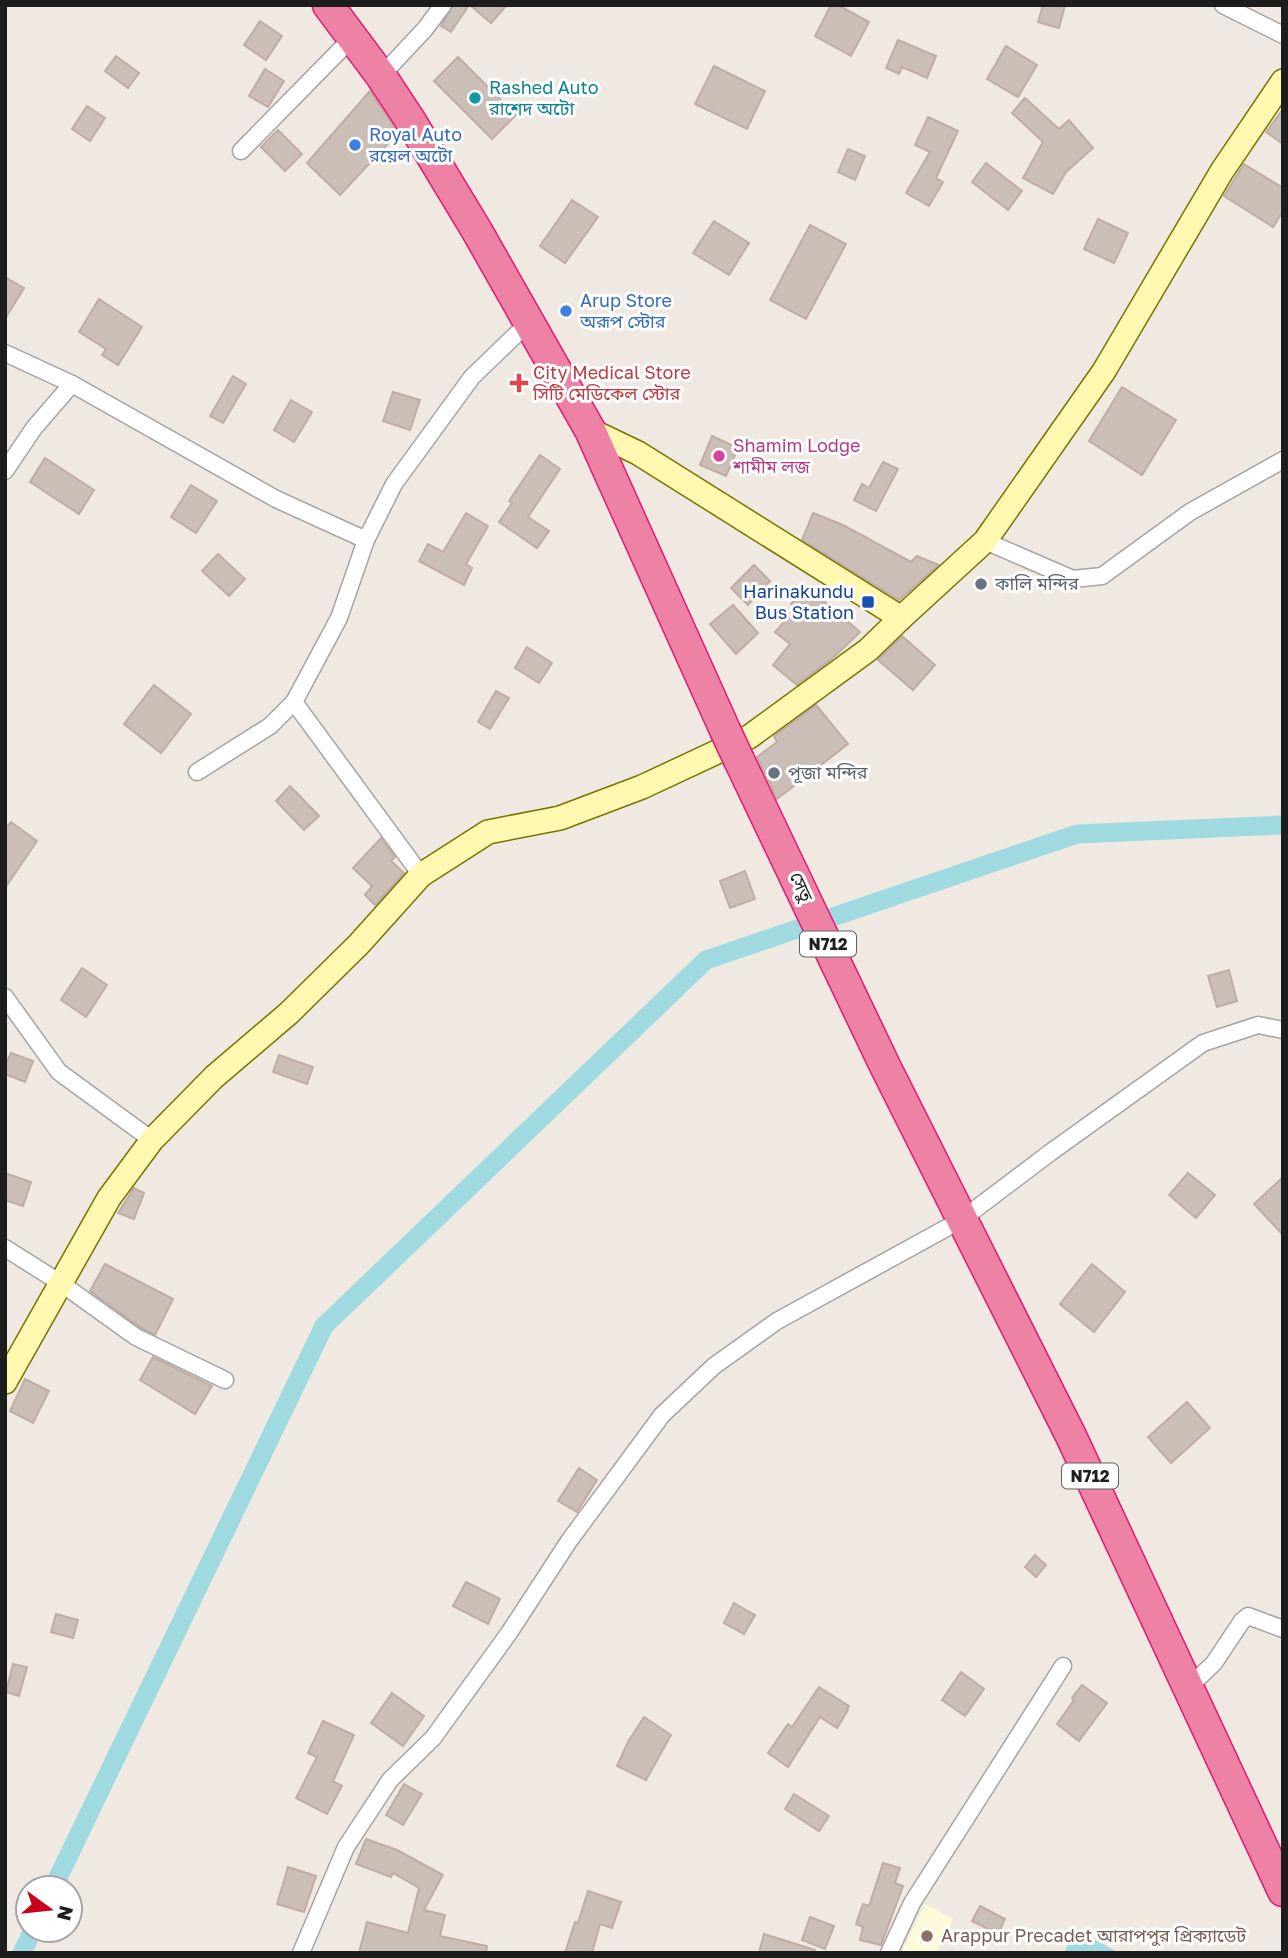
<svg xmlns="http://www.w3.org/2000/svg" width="1288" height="1958" viewBox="0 0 1288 1958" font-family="'Golos Text','Noto Sans Bengali',sans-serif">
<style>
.education{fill:#fffada}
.water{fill:#9edae0}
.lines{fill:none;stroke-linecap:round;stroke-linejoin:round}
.canal{stroke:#9edae0;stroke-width:19}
.building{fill:#cbbeb7;stroke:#c1aca3;stroke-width:2}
.street-casing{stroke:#a4a4a4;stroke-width:19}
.secondary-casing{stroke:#777500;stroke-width:26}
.highway-casing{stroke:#e51677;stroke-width:33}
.street{stroke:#fff;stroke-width:16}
.secondary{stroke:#fef8b0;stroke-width:23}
.highway{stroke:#ed82a4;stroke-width:30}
.highway-bridge-casing{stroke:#e51677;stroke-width:33;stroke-linecap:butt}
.highway-bridge{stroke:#ed82a4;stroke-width:30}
.culture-dot{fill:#0f9aa8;stroke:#fff;stroke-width:2.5}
.shop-dot{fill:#3f7fe0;stroke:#fff;stroke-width:2.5}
.health-dot{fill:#e0444e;stroke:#fff;stroke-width:2.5}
.hotel-dot{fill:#d1479c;stroke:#fff;stroke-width:2.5}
.worship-dot{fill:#6b7280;stroke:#fff;stroke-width:2.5}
.transit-dot{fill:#1a4fb4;stroke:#fff;stroke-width:2.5}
.education-dot{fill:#8d6e63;stroke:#fff;stroke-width:2.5}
.labels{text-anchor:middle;stroke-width:6;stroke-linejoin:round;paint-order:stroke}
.shield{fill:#fff;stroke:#616161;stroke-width:2}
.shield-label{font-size:16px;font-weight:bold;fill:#1d1d1d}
.culture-label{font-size:18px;fill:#0d838f;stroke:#fff;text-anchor:start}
.shop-label{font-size:18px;fill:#366cbe;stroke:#fff;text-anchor:start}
.health-label{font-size:18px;fill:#be3a42;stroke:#fff;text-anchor:start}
.hotel-label{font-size:18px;fill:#b23c85;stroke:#fff;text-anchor:start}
.worship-label{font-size:18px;fill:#5b616d;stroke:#fff;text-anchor:start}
.transit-label{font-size:18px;fill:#164399;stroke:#fff;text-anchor:end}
.street-label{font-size:18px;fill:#1d1d1d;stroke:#fff}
.education-label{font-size:18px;fill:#785e54;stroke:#fff;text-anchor:start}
</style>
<rect width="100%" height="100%" fill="#efe9e1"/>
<!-- education -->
<polygon class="education" points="925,1904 953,1919 936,1953 901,1953"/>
<!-- water -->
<polygon class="water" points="1079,1940 1095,1940 1119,1953 1065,1953 1067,1946"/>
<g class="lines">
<!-- canal -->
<g class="canal">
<polyline points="53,1888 324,1326 706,960 1077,834 1283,825"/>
<polyline points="22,1953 33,1930"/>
</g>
</g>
<!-- building -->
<g class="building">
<polygon points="453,5 469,5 451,32 441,26"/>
<polygon points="470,5 507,5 491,23"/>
<polygon points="831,5 838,5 869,22 851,56 815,36"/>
<polygon points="1043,5 1065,5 1059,28 1038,22"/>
<polygon points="260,21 282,36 266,60 244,45"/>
<polygon points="898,40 936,56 927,78 902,67 899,74 886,68"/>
<polygon points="1006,46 1037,65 1018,97 987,79"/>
<polygon points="116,56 139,73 128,88 105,71"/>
<polygon points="458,57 516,115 492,139 434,81"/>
<polygon points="714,66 765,91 747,129 695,104"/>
<polygon points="265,69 284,81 268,107 249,96"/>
<polygon points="370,91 398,133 340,195 307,163"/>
<polygon points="1025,98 1059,129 1069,120 1093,148 1066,172 1053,194 1023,178 1043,142 1012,113"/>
<polygon points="87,106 105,118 90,141 72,129"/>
<polygon points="1283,109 1283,144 1266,132"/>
<polygon points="928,117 958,131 936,178 943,182 929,206 906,193 930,152 915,145"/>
<polygon points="278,130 302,154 285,171 261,147"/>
<polygon points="848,149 865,156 855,180 838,172"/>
<polygon points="986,163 1022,191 1008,210 972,182"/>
<polygon points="1244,164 1283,188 1283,211 1273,227 1224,196"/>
<polygon points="572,200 598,217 565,263 540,246"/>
<polygon points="1098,219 1128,233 1114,263 1084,249"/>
<polygon points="714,221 749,243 729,275 693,253"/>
<polygon points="810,225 846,244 806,319 770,300"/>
<polygon points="5,277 24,288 5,319"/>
<polygon points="99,299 142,327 118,365 102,355 106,349 79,332"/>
<polygon points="233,376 246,384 223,423 210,416"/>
<polygon points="1122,387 1176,420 1142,475 1089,441"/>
<polygon points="393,392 420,400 410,430 383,421"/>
<polygon points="291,400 312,412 294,442 274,430"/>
<polygon points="712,436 738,448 726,476 700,465"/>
<polygon points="540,455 560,469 528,517 549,531 537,548 499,522 512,503 509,501"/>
<polygon points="45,458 94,490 79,514 30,482"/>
<polygon points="883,462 898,469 876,511 854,500 862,484 869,488"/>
<polygon points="191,485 217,501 196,533 171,517"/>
<polygon points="466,513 488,526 466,564 472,568 464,585 419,561 428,544 443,552"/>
<polygon points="813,513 843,525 911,562 917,556 939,565 899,600 802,540"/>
<polygon points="218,554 245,579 229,596 202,571"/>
<polygon points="754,565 770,581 748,605 731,588"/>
<polygon points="806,586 860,632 834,657 797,685 773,665 790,644 775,632 796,608 791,604"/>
<polygon points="733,605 758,633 736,654 710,624"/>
<polygon points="902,636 935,665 913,690 878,660"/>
<polygon points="527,647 552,663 539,683 515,668"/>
<polygon points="154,685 191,714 161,753 124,724"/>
<polygon points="496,691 509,698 490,729 478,722"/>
<polygon points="816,705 848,744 777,799 757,757 777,742 774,736"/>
<polygon points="290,786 319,816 304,830 276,801"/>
<polygon points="11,822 37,841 5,888 5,829"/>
<polygon points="381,838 395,857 391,861 404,873 375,905 365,895 372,886 353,868"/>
<polygon points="745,871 755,899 730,908 720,881"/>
<polygon points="82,968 107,985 86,1017 61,1000"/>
<polygon points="1229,970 1237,1001 1217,1007 1208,976"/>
<polygon points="11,1053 33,1061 25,1082 5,1074 5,1066"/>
<polygon points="279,1055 313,1067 307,1084 273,1072"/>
<polygon points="5,1173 31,1182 23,1206 5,1200"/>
<polygon points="1188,1173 1215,1195 1196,1218 1169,1195"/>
<polygon points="1283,1177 1283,1235 1254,1204"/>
<polygon points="134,1188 144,1193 134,1219 118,1213"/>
<polygon points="105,1264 173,1299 155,1335 141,1328 90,1291"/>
<polygon points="1092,1264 1125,1292 1094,1332 1060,1304"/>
<polygon points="153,1357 212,1386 195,1414 140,1380"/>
<polygon points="25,1379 49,1391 33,1423 10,1411"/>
<polygon points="1187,1402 1210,1428 1171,1463 1148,1437"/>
<polygon points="579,1468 597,1480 577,1512 558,1501"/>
<polygon points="1035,1555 1046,1565 1036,1577 1025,1567"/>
<polygon points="466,1582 500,1599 488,1624 453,1606"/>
<polygon points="734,1603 755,1615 744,1634 724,1623"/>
<polygon points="56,1614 78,1620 73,1638 51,1632"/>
<polygon points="13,1664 27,1667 19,1696 6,1692"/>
<polygon points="961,1672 984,1689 965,1716 942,1700"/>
<polygon points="1082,1685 1107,1703 1079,1741 1057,1724 1074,1700 1072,1698"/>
<polygon points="819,1687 849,1706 847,1709 848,1710 837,1728 820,1717 788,1767 768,1753 788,1724 792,1727"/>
<polygon points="392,1693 424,1716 403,1746 371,1723"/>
<polygon points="644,1717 671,1735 646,1780 617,1766 628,1742"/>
<polygon points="323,1721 354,1735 333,1781 342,1786 327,1814 296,1798 317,1757 308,1753"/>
<polygon points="404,1784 422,1794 403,1825 386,1815"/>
<polygon points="794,1794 829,1816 819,1831 785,1809"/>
<polygon points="366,1839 397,1850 443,1875 424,1910 445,1915 440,1936 487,1946 486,1953 359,1953 367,1922 408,1933 419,1888 393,1873 391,1877 356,1864"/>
<polygon points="883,1863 900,1868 895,1883 903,1886 881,1945 860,1940 863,1927 856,1924 863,1904 869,1906"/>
<polygon points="288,1867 316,1876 304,1912 277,1904"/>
<polygon points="588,1891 621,1902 612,1928 600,1924 592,1953 565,1953 575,1922 578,1923"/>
<polygon points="980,1906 1005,1919 998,1934 972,1921"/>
<polygon points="810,1917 834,1926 825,1949 802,1940"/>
<polygon points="764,1934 815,1950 814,1953 759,1953"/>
</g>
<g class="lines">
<defs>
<g id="street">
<polyline points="1223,5 1283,35"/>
<polyline points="381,76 425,29 443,5"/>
<polyline points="241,151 353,37"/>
<polyline points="5,353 72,384 276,499 366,540"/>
<polyline points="5,471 34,428 72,384"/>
<polyline points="985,541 1073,579 1102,576 1190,512 1283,460"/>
<polyline points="294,702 421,875"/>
<polyline points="197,772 270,726 294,702 339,618 366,540 394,484 472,377 528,323"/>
<polyline points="5,997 59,1072 152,1140"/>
<polyline points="5,1248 62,1284 136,1337 225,1380"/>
<polyline points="1189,1687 1214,1663 1242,1621 1248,1616 1283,1629"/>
<polyline points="301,1953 346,1847 390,1780 433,1738 509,1633 569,1541 662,1415 714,1366 777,1321 961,1220 1051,1152 1203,1043 1258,1025 1283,1030"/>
<polyline points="889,1953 912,1903 1063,1666"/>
</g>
<g id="secondary">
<polyline points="590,430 638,453 901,618 985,541 1104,371 1222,171 1283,81"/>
<polyline points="5,1382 109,1198 152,1140 214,1077 289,1013 359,944 421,875 488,832 560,818 642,787 749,737 868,650 901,618"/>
</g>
<g id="highway">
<polyline points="328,5 381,76 410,120 477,231 590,430 725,730"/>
<polyline points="739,760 885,1066 1070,1434 1283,1891"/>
</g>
</defs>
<!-- street casing -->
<use href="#street" class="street-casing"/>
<!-- secondary casing -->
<use href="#secondary" class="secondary-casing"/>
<!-- highway casing -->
<use href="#highway" class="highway-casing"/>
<!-- street -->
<use href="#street" class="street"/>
<!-- secondary -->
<use href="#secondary" class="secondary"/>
<!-- highway -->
<use href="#highway" class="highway"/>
<defs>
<polyline id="highway-bridge" points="725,730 739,760"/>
</defs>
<!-- highway-bridge casing -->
<use href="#highway-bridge" class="highway-bridge-casing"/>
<!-- highway-bridge -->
<use href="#highway-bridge" class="highway-bridge"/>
</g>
<!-- markers -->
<circle class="culture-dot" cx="475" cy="98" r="7"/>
<g class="shop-dot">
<circle cx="355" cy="145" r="7"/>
<circle cx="566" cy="311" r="7"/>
</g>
<path class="health-dot" d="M515.5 372.5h7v7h7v7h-7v7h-7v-7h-7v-7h7z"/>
<circle class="hotel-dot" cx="719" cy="456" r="7"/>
<g class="worship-dot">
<circle cx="981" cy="584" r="7"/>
<circle cx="774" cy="773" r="7"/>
</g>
<rect class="transit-dot" x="861" y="595" width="14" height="14" rx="3.5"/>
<circle class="education-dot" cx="927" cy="1936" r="7"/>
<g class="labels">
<!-- shield labels -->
<g class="shield">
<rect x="800" y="931.5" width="56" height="25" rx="5"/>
<rect x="1062" y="1463.5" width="56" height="25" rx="5"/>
</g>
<g class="shield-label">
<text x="828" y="950">N712</text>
<text x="1090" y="1482">N712</text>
</g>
<!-- culture labels -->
<g class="culture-label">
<text x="489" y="94">Rashed Auto<tspan x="489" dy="21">রাশেদ অটো</tspan></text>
</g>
<!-- shop labels -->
<g class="shop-label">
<text x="369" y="141">Royal Auto<tspan x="369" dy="21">রয়েল অটো</tspan></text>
<text x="580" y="307">Arup Store<tspan x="580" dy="21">অরূপ স্টোর</tspan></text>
</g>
<!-- health labels -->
<g class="health-label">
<text x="533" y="379">City Medical Store<tspan x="533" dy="21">সিটি মেডিকেল স্টোর</tspan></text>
</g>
<!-- hotel labels -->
<g class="hotel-label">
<text x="733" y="452">Shamim Lodge<tspan x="733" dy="21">শামীম লজ</tspan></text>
</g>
<!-- worship labels -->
<g class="worship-label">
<text x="995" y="590">কালি মন্দির</text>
<text x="788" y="779">পূজা মন্দির</text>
</g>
<!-- transit labels -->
<g class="transit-label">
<text x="854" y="598">Harinakundu<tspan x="854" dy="21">Bus Station</tspan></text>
</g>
<!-- street labels -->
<g class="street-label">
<text transform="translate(801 887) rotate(65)" y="6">সেতু</text>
</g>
<!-- education labels -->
<g class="education-label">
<text x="941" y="1942">Arappur Precadet আরাপপুর প্রিক্যাডেট</text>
</g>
</g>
<!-- border -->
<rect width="1288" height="1958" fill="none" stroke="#1d1d1d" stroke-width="14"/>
<!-- north arrow -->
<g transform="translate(49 1909) rotate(105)"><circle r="33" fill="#ffffff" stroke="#a5a5a5" stroke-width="2"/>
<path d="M0-5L12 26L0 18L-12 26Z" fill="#c9001a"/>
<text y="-10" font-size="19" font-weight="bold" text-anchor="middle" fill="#1d1d1d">N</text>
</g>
</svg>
